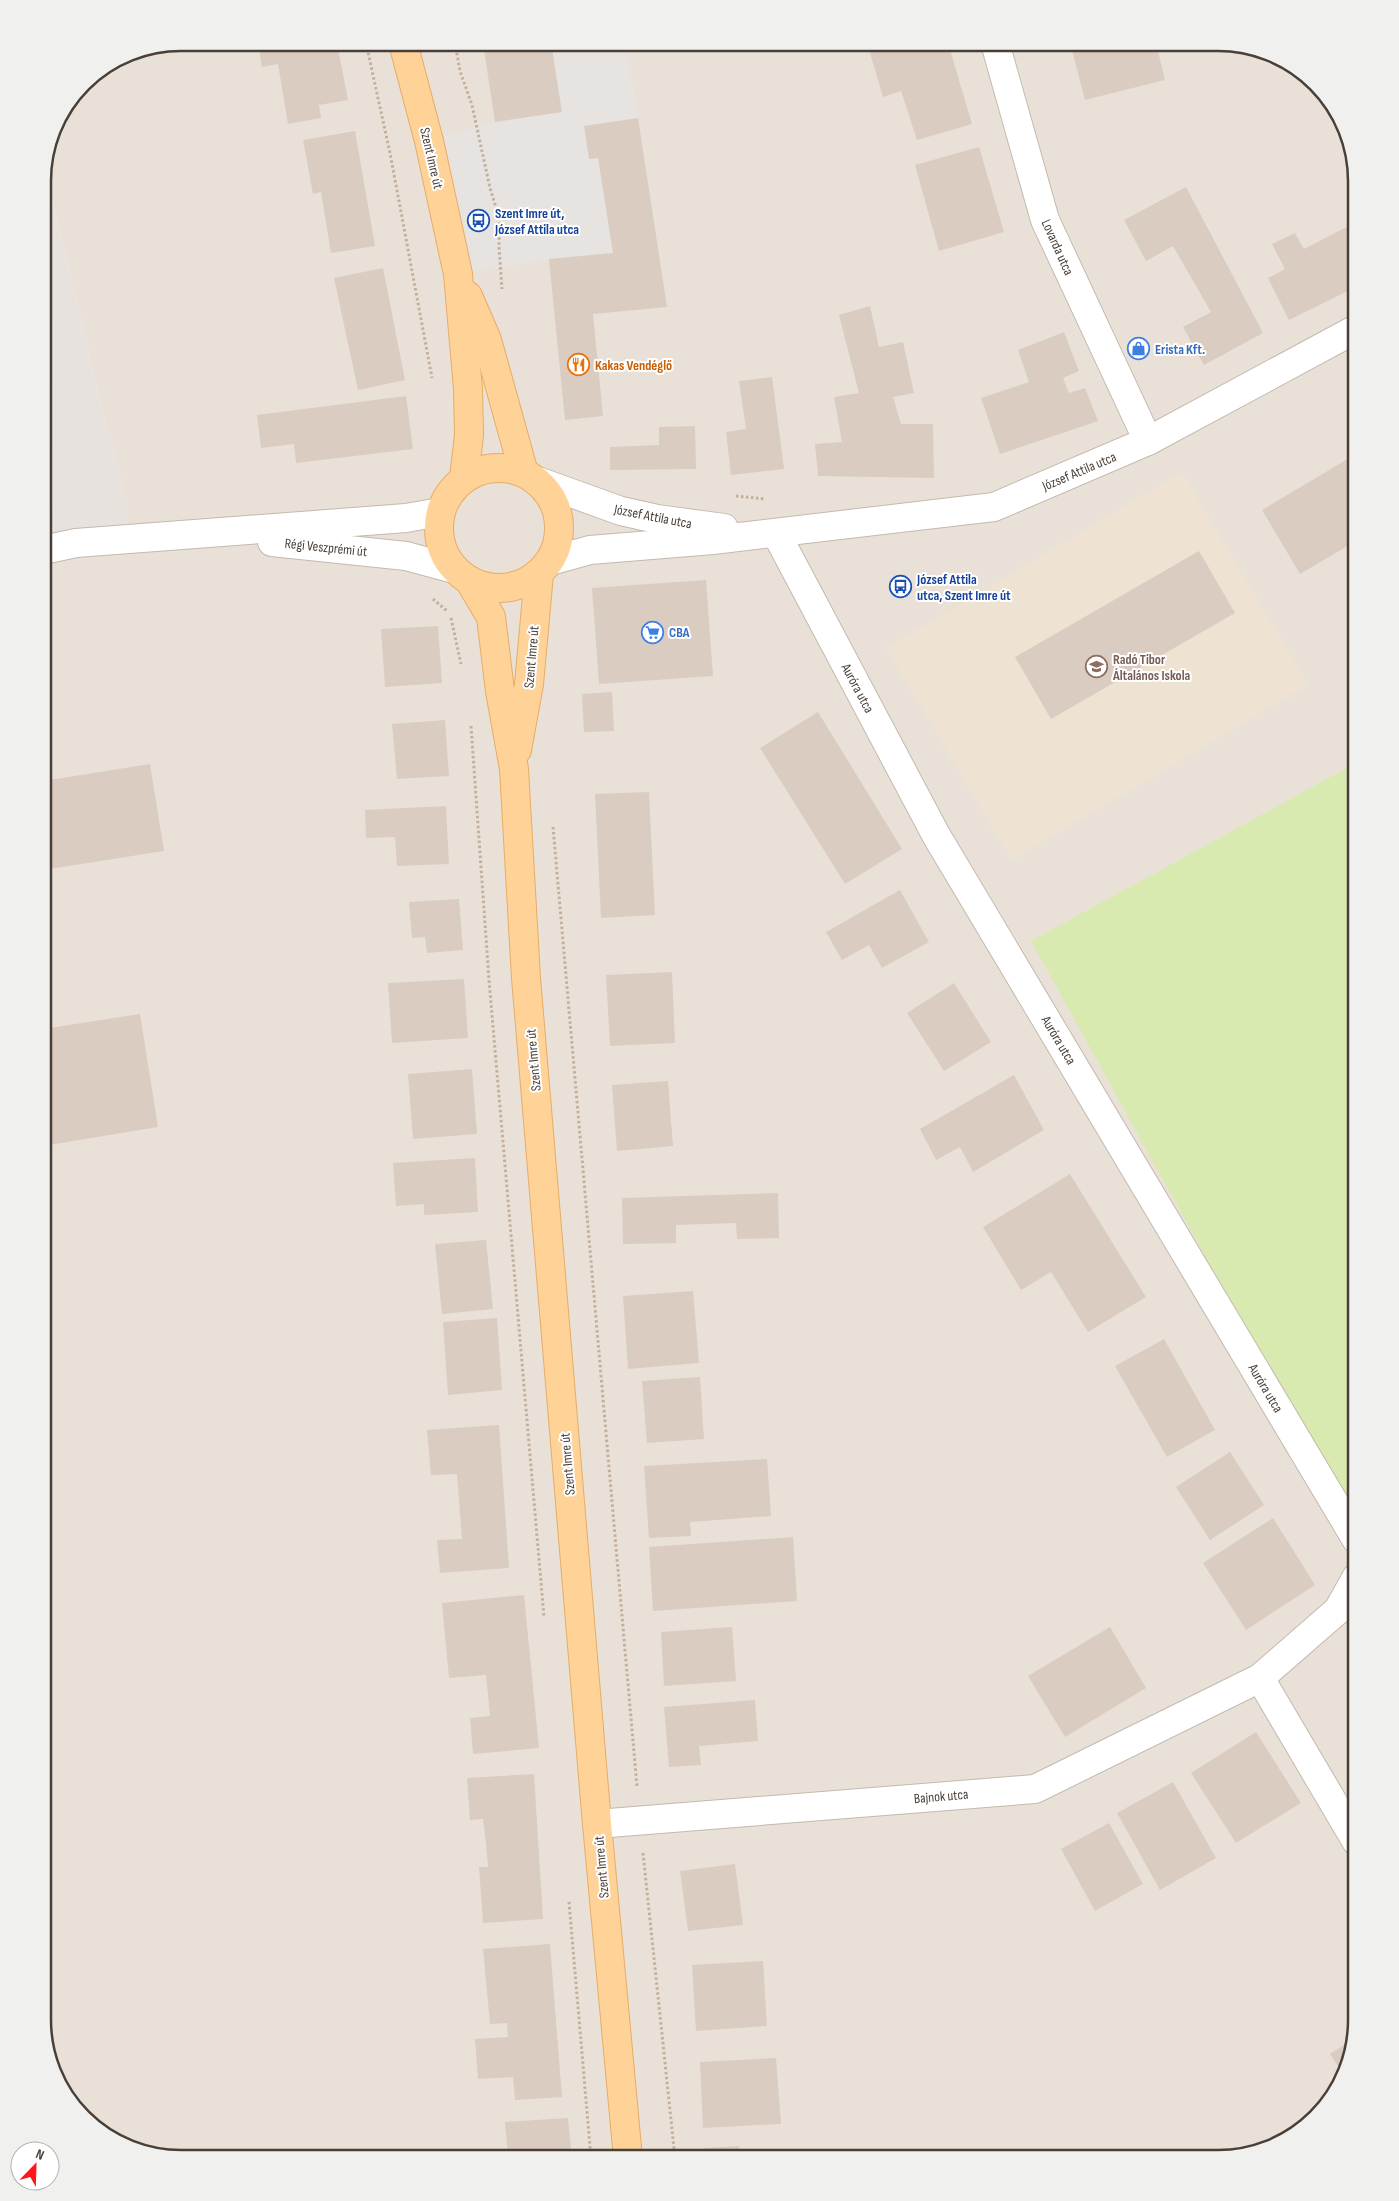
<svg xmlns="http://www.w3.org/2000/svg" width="1399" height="2201" viewBox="0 0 1399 2201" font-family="'Sofia Sans Condensed',sans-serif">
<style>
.residential{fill:#e9e1d7}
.industrial{fill:#e8e2de}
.education{fill:#eee2d3}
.green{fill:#d9eab1}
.parking{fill:#e6e3e1}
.building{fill:#daccc1}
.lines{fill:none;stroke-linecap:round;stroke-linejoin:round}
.minor-casing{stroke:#c4b9ae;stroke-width:30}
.major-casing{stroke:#e7ac65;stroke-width:30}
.path{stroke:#c3af9c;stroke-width:3;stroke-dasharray:2.5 2.5;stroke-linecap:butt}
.minor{stroke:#fff;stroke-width:28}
.major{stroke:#ffd298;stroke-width:28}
.labels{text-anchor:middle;stroke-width:4;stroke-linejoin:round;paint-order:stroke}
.street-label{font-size:14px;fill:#493f37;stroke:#fff}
.transit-label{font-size:14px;font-weight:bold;fill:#164399;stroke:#fff;text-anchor:start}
.shop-label{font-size:14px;font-weight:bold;fill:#366cbe;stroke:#fff;text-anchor:start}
.food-label{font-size:14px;font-weight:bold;fill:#c56008;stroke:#fff;text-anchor:start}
.education-label{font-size:14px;font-weight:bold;fill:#785e54;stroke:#fff;text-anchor:start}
.rim{fill:none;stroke:#493f37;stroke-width:2.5}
</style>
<rect width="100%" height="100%" fill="#f5f0e9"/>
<!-- residential -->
<polygon class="residential" points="181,43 1227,43 1295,66 1342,119 1356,181 1356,763 1332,777 1356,1529 1356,2020 1333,2097 1280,2144 1218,2158 172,2158 104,2135 57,2082 43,2020 43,550 123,486 97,389 44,165 53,128 83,83 128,53"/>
<!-- industrial -->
<polygon class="industrial" points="44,165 97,389 123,486 129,539 43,550 43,172"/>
<!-- education -->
<polygon class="education" points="1182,472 1308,685 1012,860 886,648"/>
<!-- green -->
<polygon class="green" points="1356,763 1356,1529 1031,941"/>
<!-- parking -->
<polygon class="parking" points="575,43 625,43 638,118 584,126 589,159 598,158 613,253 549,259 458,274 429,141 495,122 561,112 552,48"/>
<!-- building -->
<g class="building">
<polygon points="258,43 337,43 348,100 319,105 321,118 288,124 278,64 262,67"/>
<polygon points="483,43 551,43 562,112 495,122"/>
<polygon points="879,43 948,43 972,124 917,140 901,91 883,97 868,46"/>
<polygon points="1070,43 1156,43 1165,80 1085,100"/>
<polygon points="638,118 667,307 593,314 603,416 565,420 549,259 613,253 598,158 589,159 584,126"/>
<polygon points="355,131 375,246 331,253 321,192 313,194 303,140"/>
<polygon points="979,147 1004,232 939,251 915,165"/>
<polygon points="1186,187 1263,333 1204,365 1183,327 1211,312 1173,246 1146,261 1124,220"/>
<polygon points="1356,222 1356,287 1289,320 1268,278 1285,269 1272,244 1295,233 1304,249"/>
<polygon points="383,268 405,380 358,390 334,278"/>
<polygon points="870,306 879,347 903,342 914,393 893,397 901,424 933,424 934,478 818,476 815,444 842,442 834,397 859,393 839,315"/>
<polygon points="1064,332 1079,371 1063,378 1069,393 1085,388 1098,421 1000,454 981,398 1029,382 1018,350"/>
<polygon points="772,377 784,469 731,475 726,432 746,429 739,381"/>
<polygon points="406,396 413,449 296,463 294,444 261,448 257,415"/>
<polygon points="695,426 696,469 610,470 610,447 659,445 659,427"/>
<polygon points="1356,454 1356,541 1300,574 1262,510"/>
<polygon points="1199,551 1235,613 1051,719 1015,657"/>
<polygon points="706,580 713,676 599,684 592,588"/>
<polygon points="438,626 442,683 385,687 381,629"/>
<polygon points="612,692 614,731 584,732 582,694"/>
<polygon points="818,712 902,849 845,884 760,748"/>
<polygon points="445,720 449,776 397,779 392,724"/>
<polygon points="150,764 164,851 43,870 43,781"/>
<polygon points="649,792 655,915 601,918 595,794"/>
<polygon points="446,806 449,864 397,866 395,837 366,838 365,810"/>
<polygon points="900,890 929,942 882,968 869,945 842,960 826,932"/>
<polygon points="459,899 463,950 427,953 425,937 412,938 409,902"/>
<polygon points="672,972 675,1043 610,1046 606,975"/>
<polygon points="464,979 468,1038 392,1043 388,983"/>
<polygon points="954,983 991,1042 944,1071 907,1013"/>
<polygon points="140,1014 158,1127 43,1146 43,1029"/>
<polygon points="472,1069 477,1134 413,1139 408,1074"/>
<polygon points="1014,1075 1044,1130 973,1172 960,1147 936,1160 920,1129"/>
<polygon points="668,1081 673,1146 617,1151 612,1085"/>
<polygon points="475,1158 478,1212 424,1215 424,1204 396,1206 393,1163"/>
<polygon points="1070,1174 1146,1297 1088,1332 1051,1272 1021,1290 983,1227"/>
<polygon points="778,1193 779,1238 737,1239 736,1223 676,1225 676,1243 623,1244 622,1198"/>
<polygon points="486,1240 493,1309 442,1314 435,1244"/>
<polygon points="693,1291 699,1363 628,1369 623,1296"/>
<polygon points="497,1318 502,1390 448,1395 443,1322"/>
<polygon points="1164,1339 1215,1430 1167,1457 1115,1366"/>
<polygon points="700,1377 704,1439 647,1443 642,1381"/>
<polygon points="499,1425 509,1568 440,1573 437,1540 462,1539 457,1474 431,1475 427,1430"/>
<polygon points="1230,1452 1264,1505 1210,1540 1176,1487"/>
<polygon points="767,1459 771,1516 690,1522 691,1536 649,1538 644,1466"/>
<polygon points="1273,1518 1315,1585 1246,1630 1203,1563"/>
<polygon points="793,1537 797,1601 653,1611 649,1547"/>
<polygon points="524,1595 539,1748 473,1754 470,1718 490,1716 486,1675 449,1678 442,1603"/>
<polygon points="732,1627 736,1681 664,1686 661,1632"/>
<polygon points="1110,1627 1146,1688 1065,1737 1028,1676"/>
<polygon points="1355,1699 1356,1699 1356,1766 1348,1754"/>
<polygon points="755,1700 758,1741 699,1746 701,1765 669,1767 664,1707"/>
<polygon points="1256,1732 1301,1803 1236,1843 1191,1773"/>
<polygon points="534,1774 543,1919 483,1923 479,1867 488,1867 486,1843 483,1819 470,1820 467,1778"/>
<polygon points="1173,1782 1216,1858 1160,1890 1117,1813"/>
<polygon points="1109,1823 1143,1884 1095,1911 1061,1849"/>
<polygon points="735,1864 743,1925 688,1931 680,1871"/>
<polygon points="550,1944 562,2097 515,2100 513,2077 478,2079 475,2039 508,2037 507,2023 490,2024 483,1949"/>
<polygon points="763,1961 767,2026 696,2031 692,1965"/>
<polygon points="1350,2041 1341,2071 1330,2054"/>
<polygon points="776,2058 781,2124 703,2128 700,2062"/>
<polygon points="568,2118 572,2158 508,2158 505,2122"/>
<polygon points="739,2146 740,2158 704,2158 704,2148"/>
</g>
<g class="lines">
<defs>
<g id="minor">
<polyline points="995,43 1045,220 1148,441"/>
<polyline points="535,480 621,511 657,519 724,528"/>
<polyline points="776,533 936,835 1356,1539"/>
<polyline points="272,542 406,556 454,569"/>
<polyline points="43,550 76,543 406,518 440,512"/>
<polyline points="550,561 590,550 713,540 994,507 1148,441 1356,329"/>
<polyline points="597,1824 1035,1789 1260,1678"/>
<polyline points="1356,1841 1260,1678 1338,1610 1356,1578"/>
</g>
<g id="major">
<polyline points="403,43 429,141 458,274 468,389 469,435 464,478"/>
<polyline points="468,296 487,340 524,473"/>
<circle cx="499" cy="528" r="60"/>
<polyline points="469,580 491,617 500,691 514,769 526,978 597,1824 628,2158"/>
<polyline points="517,750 529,684 539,574"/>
</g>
</defs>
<!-- minor casing -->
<use href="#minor" class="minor-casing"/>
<!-- major casing -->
<use href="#major" class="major-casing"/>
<!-- path -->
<g class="path">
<polyline points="366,43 390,153 432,378"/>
<polyline points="455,43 460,71 472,105 490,188 499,217 499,247 502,289"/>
<polyline points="736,496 765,499"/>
<polyline points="433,599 447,611"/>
<polyline points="451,618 461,664"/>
<polyline points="471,726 489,980 544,1617"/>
<polyline points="553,827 637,1787"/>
<polyline points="643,1853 675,2158"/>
<polyline points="569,1902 591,2158"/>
</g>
<!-- minor -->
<use href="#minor" class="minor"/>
<!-- major -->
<use href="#major" class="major"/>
</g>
<!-- icons -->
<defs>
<symbol id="bus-ring" viewBox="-11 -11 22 22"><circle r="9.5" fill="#fff" stroke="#1a4fb4" stroke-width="1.5"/><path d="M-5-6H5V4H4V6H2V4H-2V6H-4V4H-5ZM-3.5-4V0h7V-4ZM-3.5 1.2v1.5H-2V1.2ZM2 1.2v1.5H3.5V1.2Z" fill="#1a4fb4"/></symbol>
<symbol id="shop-ring" viewBox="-11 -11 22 22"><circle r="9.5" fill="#fff" stroke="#3f7fe0" stroke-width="1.5"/><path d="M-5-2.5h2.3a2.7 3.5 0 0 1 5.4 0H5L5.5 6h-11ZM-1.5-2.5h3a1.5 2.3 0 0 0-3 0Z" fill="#3f7fe0"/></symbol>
<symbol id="restaurant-ring" viewBox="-11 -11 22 22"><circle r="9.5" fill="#fff" stroke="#e8710a" stroke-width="1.5"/><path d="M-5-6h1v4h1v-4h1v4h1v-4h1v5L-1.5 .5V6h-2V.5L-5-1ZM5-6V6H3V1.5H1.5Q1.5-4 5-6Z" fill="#e8710a"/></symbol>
<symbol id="supermarket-ring" viewBox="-11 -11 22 22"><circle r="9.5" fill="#fff" stroke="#3f7fe0" stroke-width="1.5"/><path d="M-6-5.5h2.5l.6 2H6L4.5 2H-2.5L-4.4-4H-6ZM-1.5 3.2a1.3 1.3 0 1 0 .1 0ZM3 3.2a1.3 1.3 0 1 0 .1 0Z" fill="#3f7fe0"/></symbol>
<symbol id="school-ring" viewBox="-11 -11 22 22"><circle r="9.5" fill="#fff" stroke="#8d6e63" stroke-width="1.5"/><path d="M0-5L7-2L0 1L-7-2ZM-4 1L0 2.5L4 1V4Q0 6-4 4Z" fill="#8d6e63"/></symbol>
</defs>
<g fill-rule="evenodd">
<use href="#bus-ring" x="466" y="208" width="25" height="25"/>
<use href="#shop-ring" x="1126" y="336" width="25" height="25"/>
<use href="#restaurant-ring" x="566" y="352" width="25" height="25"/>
<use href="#bus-ring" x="888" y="574" width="25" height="25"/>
<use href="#supermarket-ring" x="640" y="620" width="25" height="25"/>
<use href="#school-ring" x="1084" y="654" width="25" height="25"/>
</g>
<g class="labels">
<!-- street labels -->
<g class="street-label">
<text transform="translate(432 158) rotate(77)" y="5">Szent Imre út</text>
<text transform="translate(1058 247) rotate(66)" y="5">Lovarda utca</text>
<text transform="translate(1079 471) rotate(-23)" y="5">József Attila utca</text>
<text transform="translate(653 516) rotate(11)" y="5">József Attila utca</text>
<text transform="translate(326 547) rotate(6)" y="5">Régi Veszprémi út</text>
<text transform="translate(531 657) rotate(-85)" y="5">Szent Imre út</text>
<text transform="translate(858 688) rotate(62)" y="5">Auróra utca</text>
<text transform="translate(1059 1040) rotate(59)" y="5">Auróra utca</text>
<text transform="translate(533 1060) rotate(-95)" y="5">Szent Imre út</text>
<text transform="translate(1266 1388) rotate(59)" y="5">Auróra utca</text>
<text transform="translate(567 1464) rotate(-95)" y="5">Szent Imre út</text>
<text transform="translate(941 1796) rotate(-5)" y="5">Bajnok utca</text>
<text transform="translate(601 1867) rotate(-95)" y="5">Szent Imre út</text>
</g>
<!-- transit labels -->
<g class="transit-label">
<text x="495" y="218">Szent Imre út,<tspan x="495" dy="16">József Attila utca</tspan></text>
<text x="917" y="584">József Attila<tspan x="917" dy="16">utca, Szent Imre út</tspan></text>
</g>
<!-- shop labels -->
<g class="shop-label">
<text x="1155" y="354">Erista Kft.</text>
<text x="669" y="637">CBA</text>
</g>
<!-- food labels -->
<g class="food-label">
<text x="595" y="370">Kakas Vendéglő</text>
</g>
<!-- education labels -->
<g class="education-label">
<text x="1113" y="664">Radó Tibor<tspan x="1113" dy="16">Általános Iskola</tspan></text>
</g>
</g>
<!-- crop -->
<path d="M0 0H1399V2201H0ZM181 51H1218A130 130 0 0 1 1348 181V2020A130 130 0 0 1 1218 2150H181A130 130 0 0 1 51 2020V181A130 130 0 0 1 181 51Z" fill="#f0f0ef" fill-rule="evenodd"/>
<path class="rim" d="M181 51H1218A130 130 0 0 1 1348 181V2020A130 130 0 0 1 1218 2150H181A130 130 0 0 1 51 2020V181A130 130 0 0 1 181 51Z"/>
<!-- north arrow -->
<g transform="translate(35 2166) rotate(23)"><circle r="24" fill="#ffffff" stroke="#b6b2af"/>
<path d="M0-4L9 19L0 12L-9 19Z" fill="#ff1618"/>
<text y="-8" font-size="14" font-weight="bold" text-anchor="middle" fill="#493f37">N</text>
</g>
</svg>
